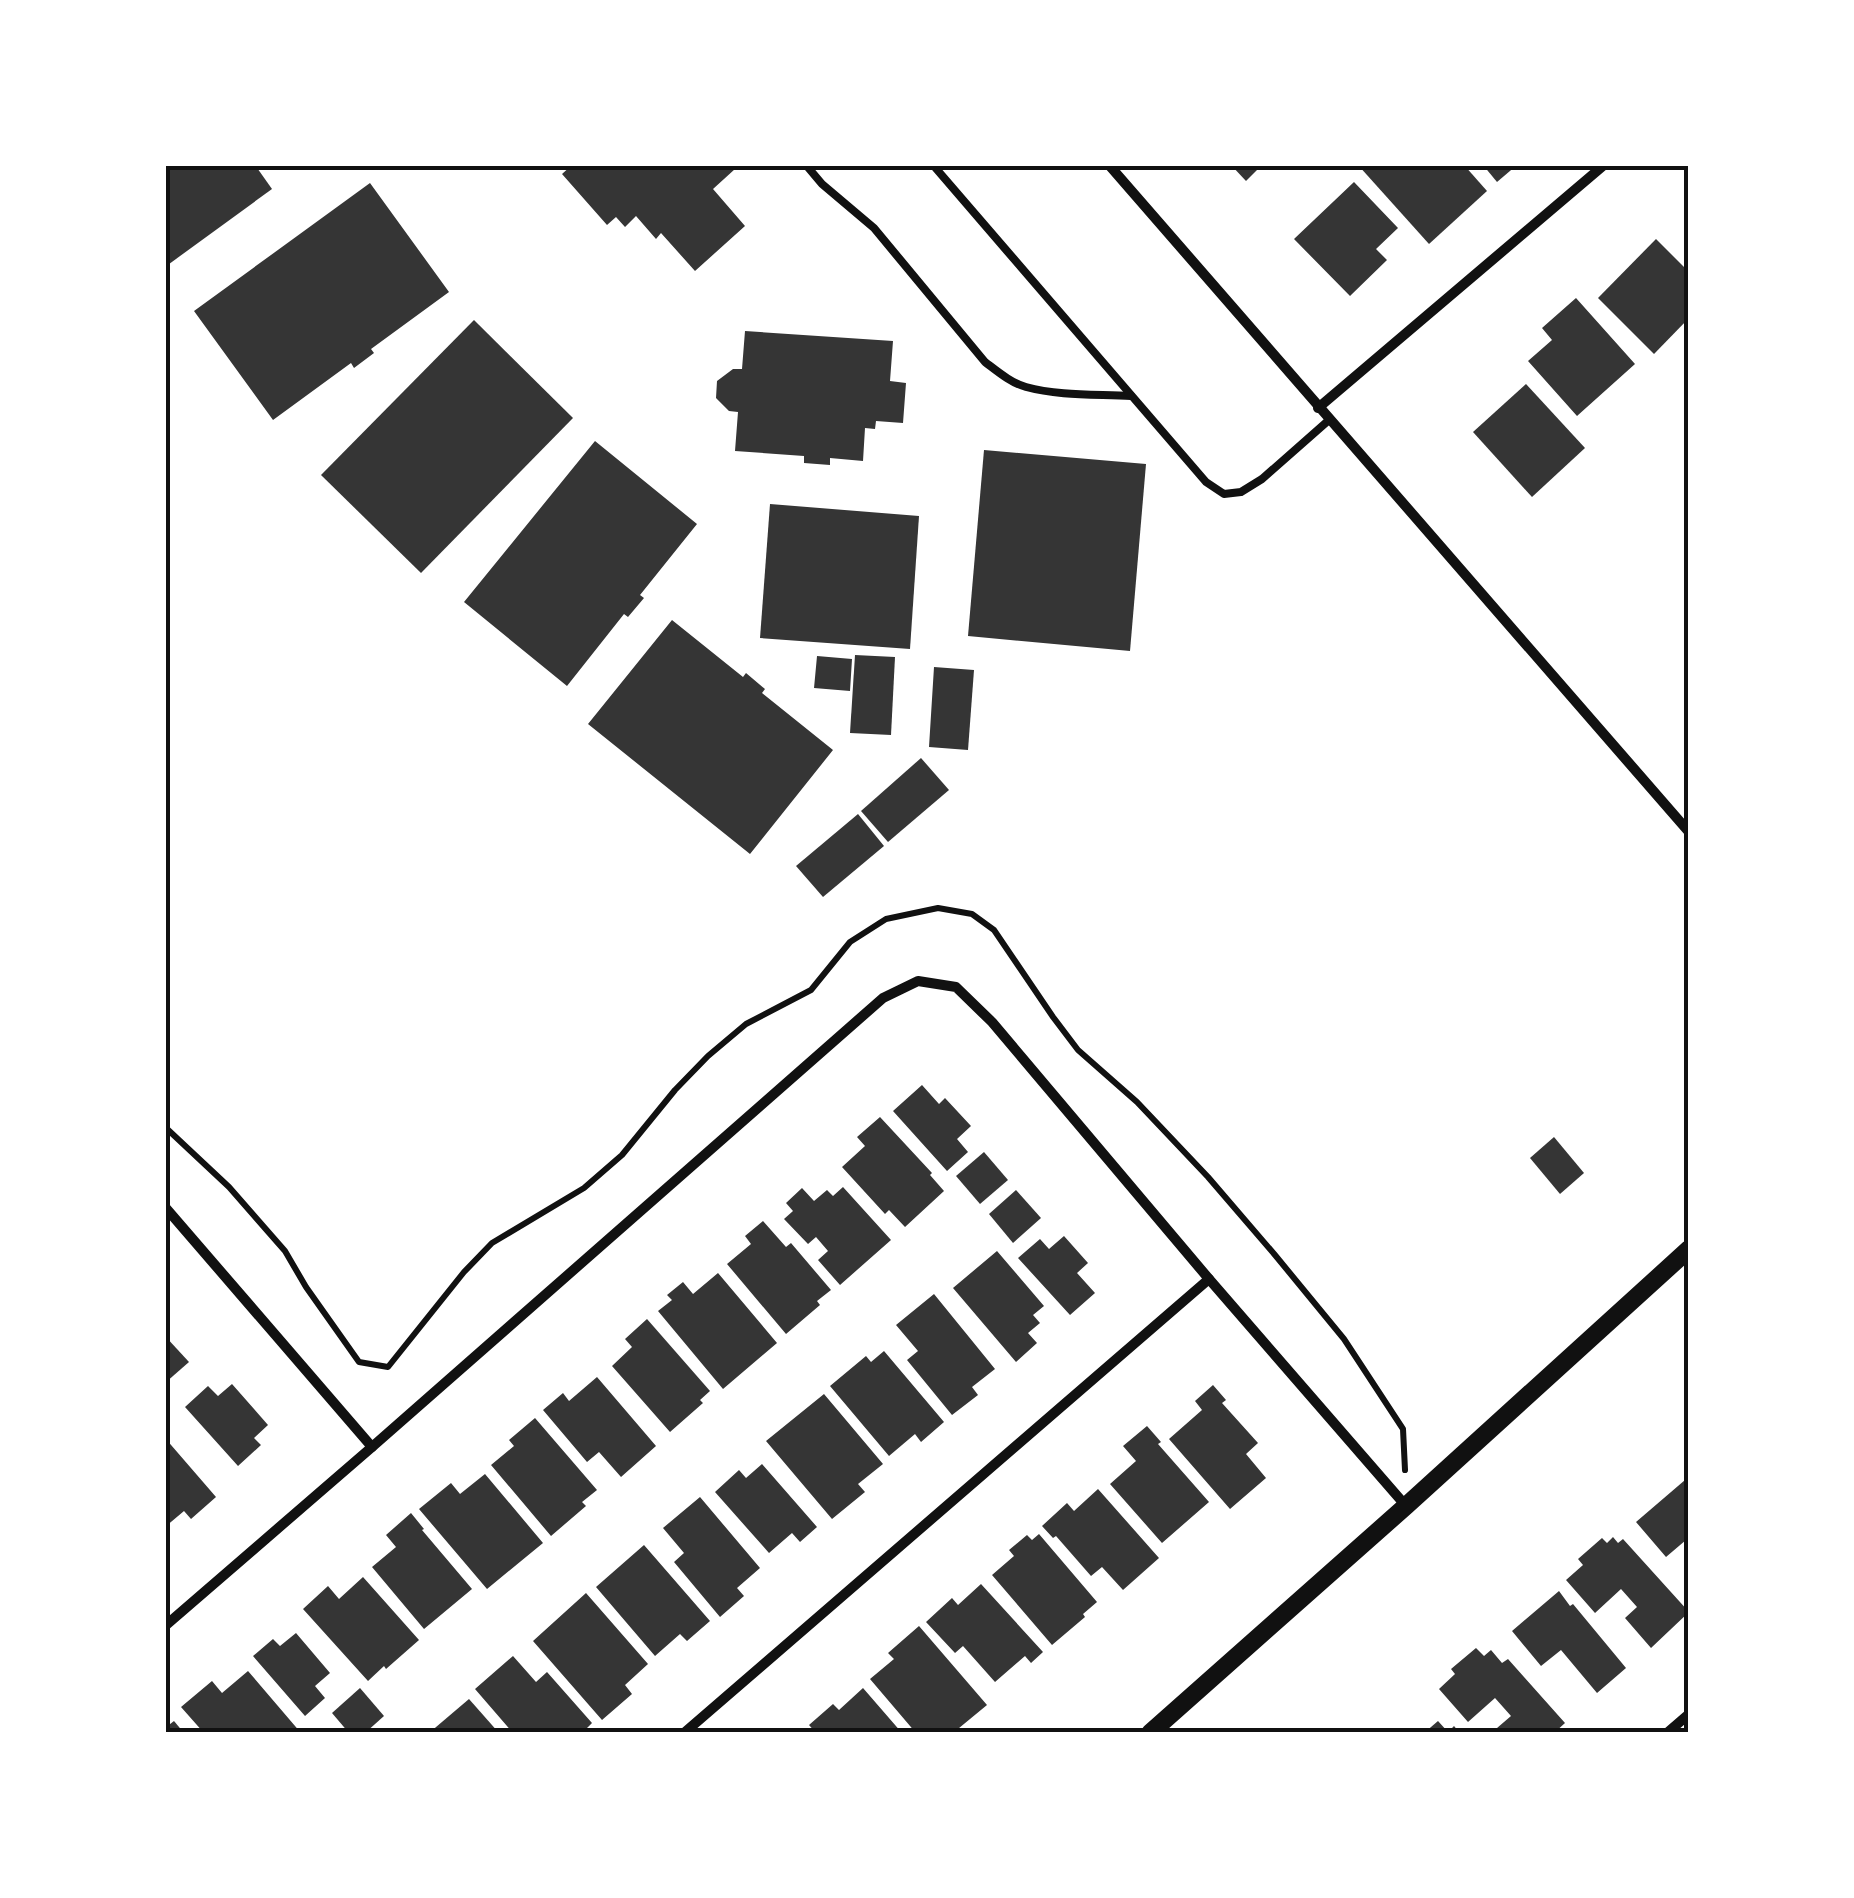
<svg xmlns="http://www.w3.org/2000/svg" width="1854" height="1898" viewBox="0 0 1854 1898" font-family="Mulish,sans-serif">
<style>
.building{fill:#353535}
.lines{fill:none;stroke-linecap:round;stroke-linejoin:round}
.path{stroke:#111;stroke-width:6}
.service{stroke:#111;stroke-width:8}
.minor{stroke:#111;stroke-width:10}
.tertiary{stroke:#111;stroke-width:18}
.neatline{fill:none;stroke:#111;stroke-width:4}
</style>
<rect width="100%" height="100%" fill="#fff"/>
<!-- building -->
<g class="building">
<polygon points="165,165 255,165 272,189 165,267"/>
<polygon points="572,165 732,165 735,169 713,189 745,226 695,271 661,233 656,239 636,216 625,227 616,217 607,225 562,174"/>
<polygon points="1231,165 1262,165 1246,181"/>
<polygon points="1358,165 1464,165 1487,191 1429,244"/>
<polygon points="1483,165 1517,165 1497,182"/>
<polygon points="1354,182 1398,228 1376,249 1387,260 1350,296 1294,239"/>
<polygon points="370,183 449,292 371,349 374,353 354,368 351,363 273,420 194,311"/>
<polygon points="1656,239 1689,272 1689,318 1654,354 1598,298"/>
<polygon points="1576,298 1635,364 1577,416 1528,361 1552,340 1542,328"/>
<polygon points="474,320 573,418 421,573 321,475"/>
<polygon points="745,331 893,341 890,381 906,383 903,423 876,421 875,429 865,428 863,461 830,458 830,465 804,463 804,456 735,451 738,412 729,411 716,398 717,381 733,369 742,369"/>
<polygon points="1526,384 1585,448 1532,497 1473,432"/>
<polygon points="595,441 697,524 640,595 644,598 628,617 624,614 567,686 464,602"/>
<polygon points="984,450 1146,464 1130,651 968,636"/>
<polygon points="770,504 919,516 910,649 760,638"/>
<polygon points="672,620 743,677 746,673 765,689 762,693 833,750 750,854 588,724"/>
<polygon points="855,655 895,657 891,735 850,733"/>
<polygon points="817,656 852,659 850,691 814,688"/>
<polygon points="934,667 974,670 968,750 929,747"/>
<polygon points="921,758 949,790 888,842 861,811"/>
<polygon points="858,814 884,846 823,897 796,866"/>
<polygon points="922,1085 939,1104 945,1098 971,1126 957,1139 968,1152 947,1171 893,1111"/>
<polygon points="880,1117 932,1173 930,1175 944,1191 905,1227 889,1210 885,1214 842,1167 865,1146 857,1137"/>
<polygon points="1554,1137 1584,1173 1560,1194 1530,1158"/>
<polygon points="984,1152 1008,1180 980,1204 956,1176"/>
<polygon points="843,1187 891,1240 840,1285 818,1260 828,1251 816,1237 808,1244 784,1219 793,1211 786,1203 802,1188 814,1201 827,1190 833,1196"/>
<polygon points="1016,1190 1041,1218 1013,1243 989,1214"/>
<polygon points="763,1221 786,1247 791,1243 831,1290 817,1301 820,1305 786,1334 727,1264 751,1244 745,1236"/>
<polygon points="1064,1236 1088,1263 1077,1273 1095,1293 1070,1315 1018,1258 1040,1239 1049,1249"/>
<polygon points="997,1251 1044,1306 1033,1315 1040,1323 1028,1333 1037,1343 1016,1362 953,1288"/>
<polygon points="718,1273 777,1343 723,1389 658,1311 672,1300 667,1295 683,1282 693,1294"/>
<polygon points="934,1294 995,1369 972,1387 978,1395 952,1415 907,1360 918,1351 896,1325"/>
<polygon points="647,1319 710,1391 700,1400 703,1403 670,1432 612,1366 632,1347 625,1339"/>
<polygon points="165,1336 189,1362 165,1383"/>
<polygon points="884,1351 944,1422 921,1442 915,1434 889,1456 830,1386 866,1356 871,1362"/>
<polygon points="597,1377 656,1446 621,1477 599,1452 587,1462 543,1410 563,1393 569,1401"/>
<polygon points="232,1384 268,1425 254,1438 261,1445 238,1466 185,1407 208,1386 218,1396"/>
<polygon points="1213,1385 1226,1400 1222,1403 1258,1443 1246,1454 1266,1478 1230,1509 1169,1439 1202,1410 1195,1401"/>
<polygon points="824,1394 883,1464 858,1484 865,1492 832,1519 766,1441"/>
<polygon points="535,1418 597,1490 582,1502 586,1506 551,1536 491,1465 514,1446 509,1440"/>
<polygon points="1147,1426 1161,1442 1158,1444 1209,1502 1162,1543 1110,1484 1136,1461 1123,1446"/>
<polygon points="165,1438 216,1497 191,1519 184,1511 165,1527"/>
<polygon points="762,1464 817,1527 800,1542 792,1533 769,1553 715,1492 739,1470 746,1478"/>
<polygon points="485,1474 543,1543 487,1589 419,1509 451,1483 460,1494"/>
<polygon points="1685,1480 1689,1485 1689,1543 1686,1540 1666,1557 1636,1522"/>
<polygon points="1098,1489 1159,1558 1123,1590 1102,1567 1091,1576 1056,1536 1053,1538 1042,1526 1067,1503 1074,1511"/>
<polygon points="700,1497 760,1568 737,1588 744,1596 720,1617 674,1562 684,1553 663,1528"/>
<polygon points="411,1513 424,1529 422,1530 472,1589 424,1629 372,1567 396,1547 386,1535"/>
<polygon points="1039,1534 1097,1602 1083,1614 1085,1617 1052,1645 992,1575 1014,1556 1009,1550 1027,1535 1032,1540"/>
<polygon points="1613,1537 1618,1543 1623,1539 1689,1612 1651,1648 1625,1618 1637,1607 1621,1589 1595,1613 1566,1580 1583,1565 1578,1559 1602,1538 1607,1543"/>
<polygon points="644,1545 710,1621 687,1641 680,1634 655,1656 596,1587"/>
<polygon points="363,1577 419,1640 386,1669 384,1666 368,1681 303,1609 328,1586 339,1599"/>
<polygon points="981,1584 1043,1652 1031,1663 1025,1656 995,1682 963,1646 955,1653 926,1622 952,1598 958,1605"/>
<polygon points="1559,1591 1570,1606 1573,1604 1626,1668 1597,1693 1561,1650 1541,1666 1512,1631"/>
<polygon points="586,1593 648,1664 625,1685 632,1694 602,1720 533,1641"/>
<polygon points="919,1626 987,1705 953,1733 916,1733 870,1679 894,1659 888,1653"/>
<polygon points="296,1633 330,1673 315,1686 325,1698 305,1716 253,1656 273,1639 280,1646"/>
<polygon points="1476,1648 1484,1656 1491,1650 1502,1663 1508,1659 1565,1723 1554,1733 1501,1733 1497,1728 1511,1716 1495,1698 1468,1722 1439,1689 1455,1674 1451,1669"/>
<polygon points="513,1656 536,1682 547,1672 592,1723 582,1733 513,1733 475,1689"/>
<polygon points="248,1671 301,1733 204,1733 181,1707 212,1681 222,1693"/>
<polygon points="360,1688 384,1716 365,1733 349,1733 332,1713"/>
<polygon points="863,1688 902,1733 816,1733 809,1725 833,1704 839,1710"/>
<polygon points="469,1699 499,1733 429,1733"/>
<polygon points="174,1721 184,1733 165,1733 165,1728"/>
<polygon points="1438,1721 1448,1732 1454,1726 1460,1733 1424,1733"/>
</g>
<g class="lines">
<!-- path -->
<polyline class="path" points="165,1127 229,1187 285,1251 306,1287 359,1362 388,1367 464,1272 492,1243 584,1188 622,1155 675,1090 708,1056 746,1024 811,990 850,942 886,919 938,908 972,914 994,930 1053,1017 1078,1050 1137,1102 1208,1177 1275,1255 1344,1339 1403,1429 1405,1470"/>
<!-- service -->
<g class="service">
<path d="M 806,165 L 822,184 L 874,228 L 985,362 C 997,371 1011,383 1026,387 C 1059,396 1097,394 1131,396"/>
<polyline points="933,165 1206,482 1224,494 1241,492 1262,479 1329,420"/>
</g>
<!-- minor -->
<g class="minor">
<polyline points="1109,165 1689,832"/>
<polyline points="1318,408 1604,165"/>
<polyline points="165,1207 372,1447"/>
<polyline points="165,1626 372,1447 883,998 918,981 956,987 992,1022 1209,1279 1406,1506"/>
<polyline points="684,1733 1209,1279"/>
<polyline points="1667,1733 1689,1714"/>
</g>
<!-- tertiary -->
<polyline class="tertiary" points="1150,1733 1406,1506 1689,1249"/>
</g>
<!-- border -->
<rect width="1854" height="1898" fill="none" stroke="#ffffff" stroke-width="335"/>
<rect x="168" y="168" width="1518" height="1562" class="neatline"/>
</svg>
